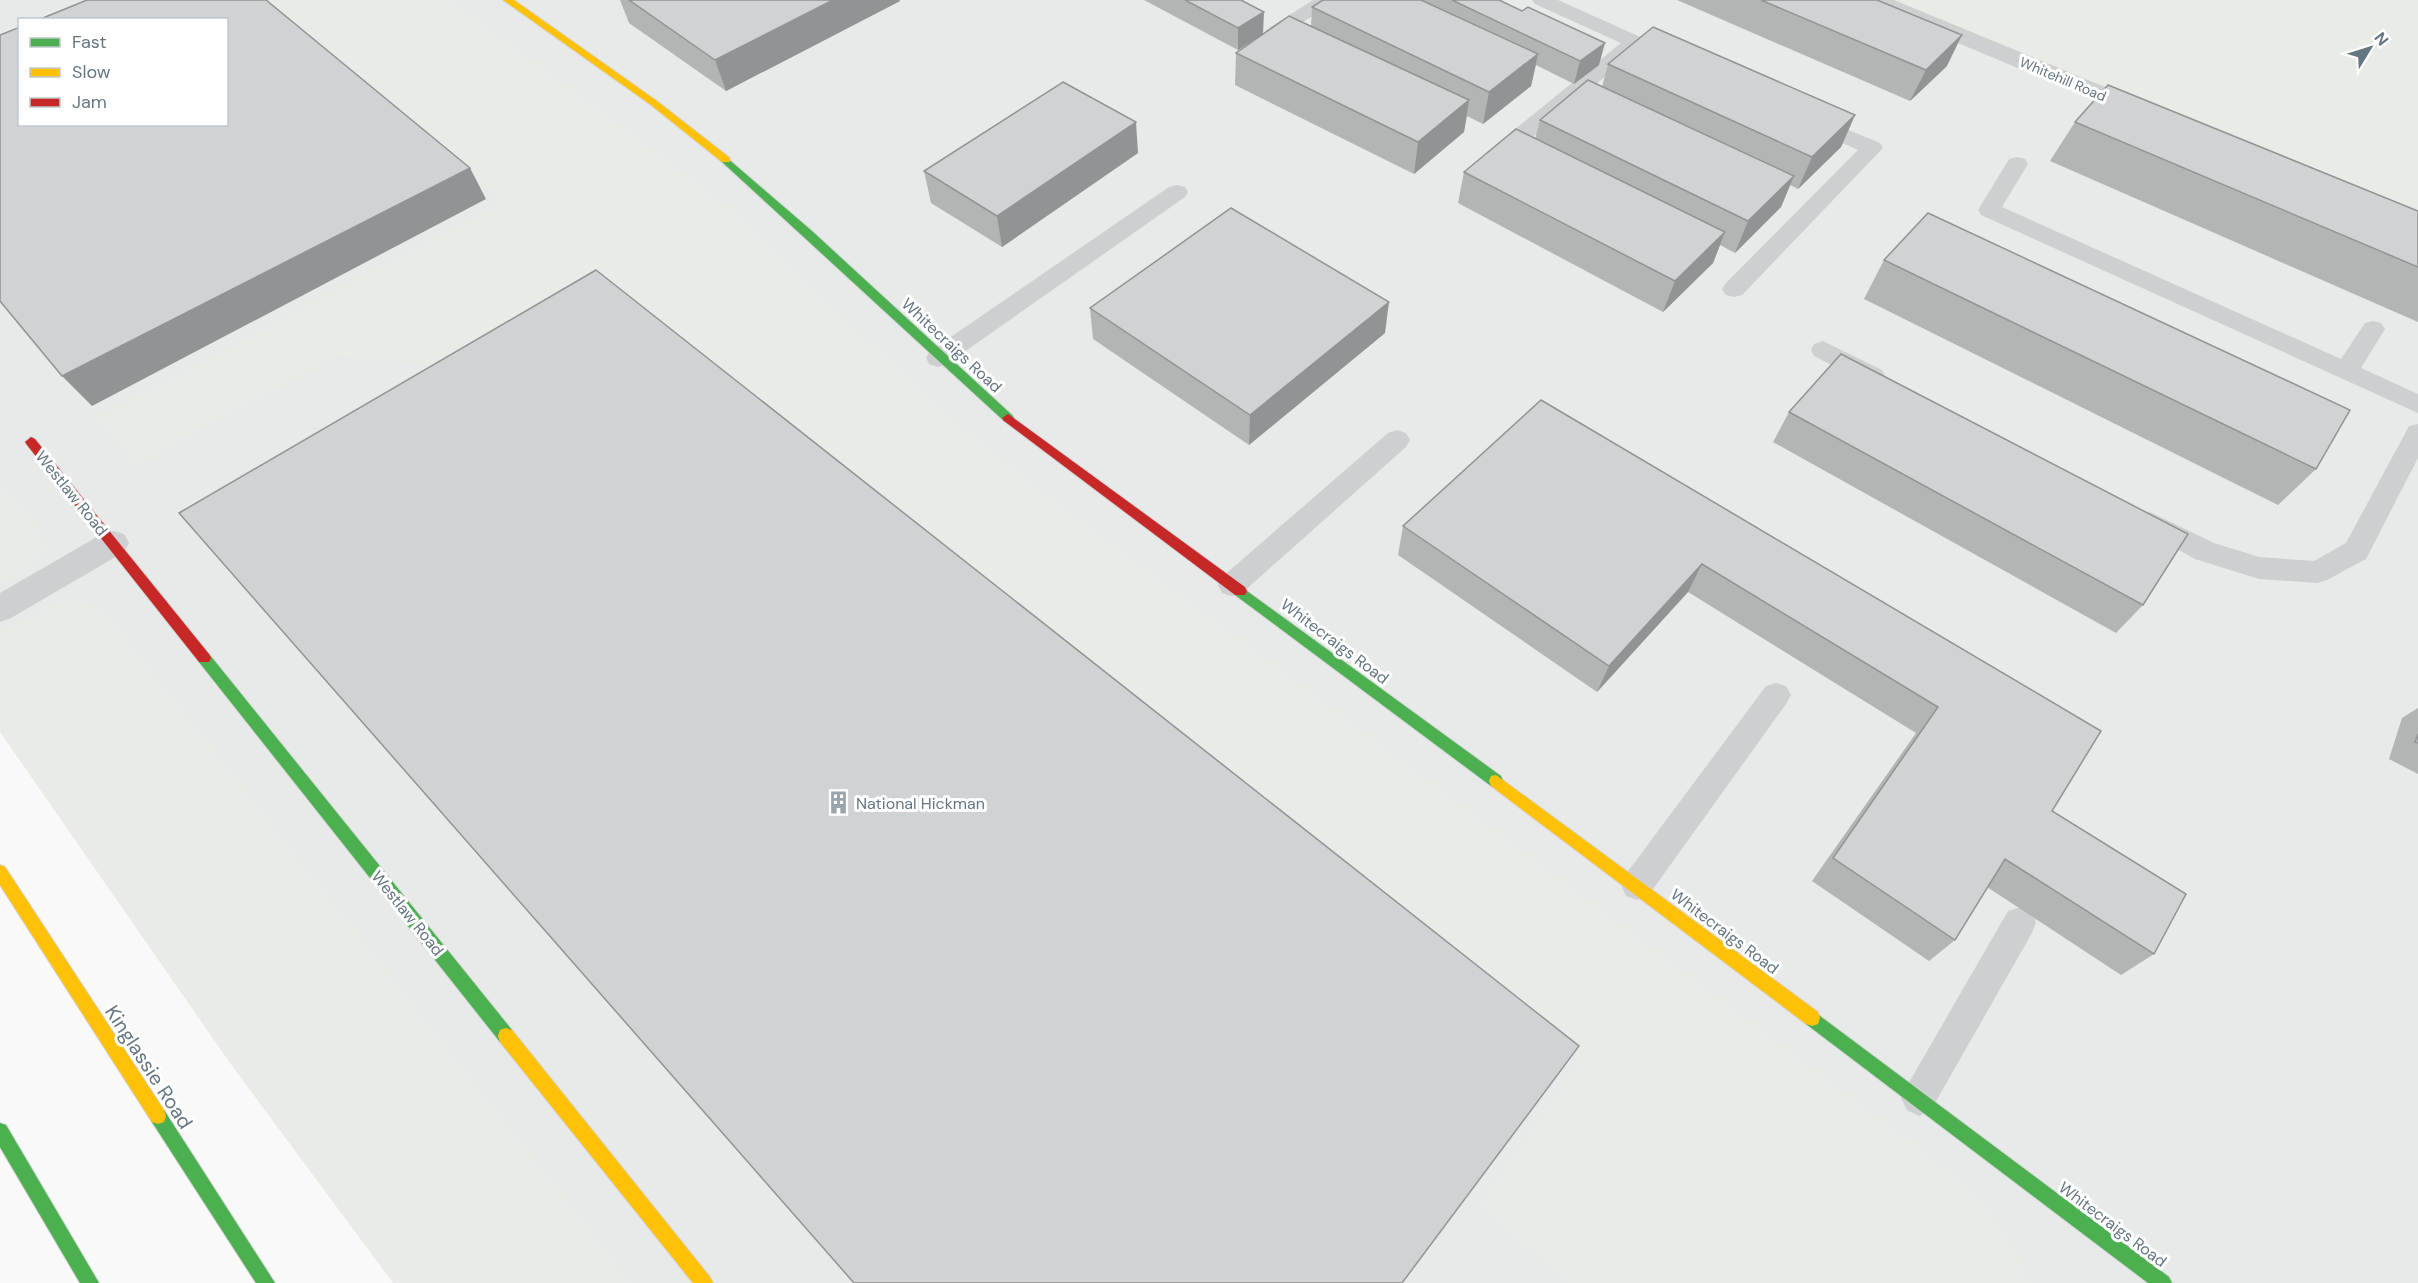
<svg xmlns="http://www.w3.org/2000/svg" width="2418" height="1283" viewBox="0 0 2418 1283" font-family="'DM Sans',sans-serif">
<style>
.built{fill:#e8e9e9;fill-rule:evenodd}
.green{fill:#e8ebe6}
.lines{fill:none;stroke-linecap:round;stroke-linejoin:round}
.fast-casing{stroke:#d5d6d7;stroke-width:2}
.slow-casing{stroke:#d5d6d7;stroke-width:2}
.jam-casing{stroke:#d5d6d7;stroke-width:2}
.lane{fill:#cecfd0;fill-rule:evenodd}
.street{fill:#cecfd0;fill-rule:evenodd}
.fast{fill:#4caf50;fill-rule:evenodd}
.slow{fill:#ffc107;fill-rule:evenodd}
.jam{fill:#c62828;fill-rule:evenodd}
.wall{fill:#b3b5b5}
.shaded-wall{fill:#929394}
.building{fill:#d0d2d3;stroke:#929394;stroke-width:1.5}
.labels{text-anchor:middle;stroke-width:6;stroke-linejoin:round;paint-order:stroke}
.far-street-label{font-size:14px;fill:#657683;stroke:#fff}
.street-label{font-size:16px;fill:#657683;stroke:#fff}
.poi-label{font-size:16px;fill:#657683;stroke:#fff;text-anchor:start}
.near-street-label{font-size:20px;fill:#657683;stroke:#fff}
</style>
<rect width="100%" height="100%" fill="#f9f9f9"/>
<!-- built -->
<path class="built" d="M 0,0 L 1890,0 L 2418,217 L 2418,1283 L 432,1283 L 0,696 ZM 20,20 L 226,20 L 226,124 L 20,124 Z"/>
<!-- green -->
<g class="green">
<path d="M 253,0 L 450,0 L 675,165 L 730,209 L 922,391 L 981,443 L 1047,495 L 1962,1180 C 1993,1213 2013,1240 2029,1283 L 1568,1283 L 1478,1206 L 1581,1058 L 607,287 L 474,368 L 335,356 L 136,466 L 95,419 L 501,202 Z"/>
<polygon points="1875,0 2418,0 2418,225"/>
<path d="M 0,481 C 11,494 48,530 45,546 C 43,565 14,577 0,586 Z"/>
<polygon points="78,601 94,604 109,616 632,1283 393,1283 230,1063 0,732 0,633 60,602"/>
</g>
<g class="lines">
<defs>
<g id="fast">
<polygon points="726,157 812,231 1012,415 1014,418 1012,421 1004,421 722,162 721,160"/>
<polygon points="1240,586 1501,776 1503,781 1501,786 1496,787 1491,786 1235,595 1233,591 1235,587"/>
<polygon points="204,652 209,654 512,1030 514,1036 512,1042 506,1044 500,1042 199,662 197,658 199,654"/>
<polygon points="1812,1010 2169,1277 2172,1283 2148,1283 1806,1024 1804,1018 1806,1012"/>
<polygon points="158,1108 164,1110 275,1283 256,1283 152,1122 150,1116 152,1110"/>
<polygon points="0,1123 6,1125 99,1283 80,1283 0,1147"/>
</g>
<g id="slow">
<polygon points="503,0 514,0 657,101 730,158 730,162 722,162 651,105"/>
<polygon points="1496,775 1818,1012 1820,1018 1818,1024 1812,1026 1806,1024 1491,786 1489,781 1491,776"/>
<polygon points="0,865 5,867 164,1110 166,1116 164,1122 158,1124 152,1122 0,885"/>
<polygon points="506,1028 512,1030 710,1277 713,1283 693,1283 500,1042 498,1036 500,1030"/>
</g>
<g id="jam">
<polygon points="1008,414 1245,587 1247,591 1245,595 1235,595 1004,421 1002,418"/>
<polygon points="31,437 35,439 209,654 211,658 209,662 199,662 27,445 25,442"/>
</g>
</defs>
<!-- fast casing -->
<use href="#fast" class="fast-casing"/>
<!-- slow casing -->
<use href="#slow" class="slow-casing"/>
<!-- jam casing -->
<use href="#jam" class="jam-casing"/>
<!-- lane -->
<g class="lane">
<polygon points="1313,0 1336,0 1280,38 1266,38 1263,34 1266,30"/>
<polygon points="1532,0 1558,0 1676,53 1679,57 1676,61 1662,61 1637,50 1503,162 1495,164 1487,162 1484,157 1487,152 1621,43 1535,4"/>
<polygon points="1810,114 1880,143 1883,148 1742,295 1734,297 1726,295 1722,289 1726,283 1858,150 1803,125 1800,120 1803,115"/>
<polygon points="2017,157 2025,159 2028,164 2002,207 2341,359 2365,323 2373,321 2381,323 2385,329 2361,368 2418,394 2418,413 1981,215 1978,210 2006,164 2009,159"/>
<polygon points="1177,185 1185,187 1188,192 1185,197 947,364 938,367 929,364 926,358 929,352 1169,187"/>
<polygon points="1823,341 1882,370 1885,376 1882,382 1873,385 1864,382 1814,356 1811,350 1814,344"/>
<polygon points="2418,424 2418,458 2366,559 2327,580 2317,583 2259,579 2195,559 2141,529 2137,522 2141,515 2150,512 2214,543 2259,557 2314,561 2346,543 2409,426"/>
<polygon points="1397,430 1406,433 1410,440 1406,447 1242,593 1232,596 1222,593 1218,585 1222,577 1388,433"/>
<polygon points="1776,683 1786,686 1791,695 1786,704 1648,896 1637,900 1626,896 1621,885 1626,874 1766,686"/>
<polygon points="2020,907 2032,911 2036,922 2032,933 1931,1110 1919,1116 1907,1110 1901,1098 1907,1086 2008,911"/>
</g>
<!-- street -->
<g class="street">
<polygon points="1864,0 1894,0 2151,106 2154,111 2151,116 2142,118 2133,116 1867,5"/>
<polygon points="113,531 124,534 129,543 124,552 11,618 0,622 0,593 102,534"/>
</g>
<!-- fast -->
<use href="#fast" class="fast"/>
<!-- slow -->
<use href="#slow" class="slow"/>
<!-- jam -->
<use href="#jam" class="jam"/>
</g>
<!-- wall -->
<g class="wall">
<polygon points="620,0 899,0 900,1 726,91 629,23"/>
<polygon points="1144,0 1241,0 1263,34 1238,50"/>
<polygon points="1323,0 1499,0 1599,65 1574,84 1536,65 1531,86 1483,124 1467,116 1464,132 1414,174 1235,85 1236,53 1311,26 1312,7"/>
<polygon points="1677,0 1877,0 1947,66 1910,101"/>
<polygon points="1608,64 1855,115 1841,147 1798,189 1790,185 1781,207 1735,253 1720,245 1713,263 1663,312 1458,203 1464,172 1535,139 1540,120 1602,87"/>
<polygon points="2075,122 2418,211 2418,322 2050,161"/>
<polygon points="1138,153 1002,247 931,203 924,171"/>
<polygon points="1884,260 2316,469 2278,505 1864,299"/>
<polygon points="1090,308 1385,333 1249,445 1093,339"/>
<polygon points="1541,400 2101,731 2052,811 2154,954 2121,975 1987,887 1955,940 1929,961 1812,881 1916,733 1688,592 1597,692 1398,555 1403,526"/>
<polygon points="1789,412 2143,605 2116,633 1773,442"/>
<polygon points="2418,708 2418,774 2389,759 2402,718"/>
</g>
<!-- shaded-wall -->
<g class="shaded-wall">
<polygon points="833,0 899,0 900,1 726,91 715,60"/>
<polygon points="1264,12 1263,34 1238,50 1238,28"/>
<polygon points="1962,35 1947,66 1910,101 1926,70"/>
<polygon points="1605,43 1599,65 1574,84 1580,61"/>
<polygon points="1538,54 1531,86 1483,124 1489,92"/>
<polygon points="1469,100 1464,132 1414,174 1418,142"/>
<polygon points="1855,115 1841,147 1798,189 1812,157"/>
<polygon points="1136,122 1138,153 1002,247 997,216"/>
<polygon points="470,168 486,199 92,406 62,376"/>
<polygon points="1794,176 1781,207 1735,253 1748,221"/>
<polygon points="1725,232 1713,263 1663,312 1675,281"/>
<polygon points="1389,302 1385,333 1249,445 1250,415"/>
<polygon points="1702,564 1688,592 1597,692 1609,666"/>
</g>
<!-- building -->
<g class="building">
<polygon points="87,0 266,0 470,168 62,376 0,301 0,35 20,27 20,124 226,124 226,20 38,20"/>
<polygon points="629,0 833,0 715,60"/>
<polygon points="1185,0 1241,0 1264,12 1238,28"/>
<polygon points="1323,0 1421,0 1538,54 1489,92 1312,7"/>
<polygon points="1452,0 1499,0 1522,11 1528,7 1605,43 1580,61"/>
<polygon points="1761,0 1877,0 1962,35 1926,70"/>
<polygon points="1289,16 1469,100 1418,142 1236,53"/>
<polygon points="1653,27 1855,115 1812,157 1608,64"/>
<polygon points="1588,80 1794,176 1748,221 1540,120"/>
<polygon points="1063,82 1136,122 997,216 924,171"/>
<polygon points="2108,85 2418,211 2418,267 2075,122"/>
<polygon points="1516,129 1725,232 1675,281 1464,172"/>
<polygon points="1231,208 1389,302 1250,415 1090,308"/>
<polygon points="1928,213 2350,410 2316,469 1884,260"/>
<polygon points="596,270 1579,1046 1402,1283 854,1283 179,513"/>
<polygon points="1841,354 2188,534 2143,605 1789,412"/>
<polygon points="1541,400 2101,731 2052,811 2186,894 2154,954 2005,859 1955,940 1833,858 1938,707 1702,564 1609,666 1403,526"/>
<polygon points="2418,734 2418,743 2415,742"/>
</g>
<!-- icons -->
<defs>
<symbol id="building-bare" viewBox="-9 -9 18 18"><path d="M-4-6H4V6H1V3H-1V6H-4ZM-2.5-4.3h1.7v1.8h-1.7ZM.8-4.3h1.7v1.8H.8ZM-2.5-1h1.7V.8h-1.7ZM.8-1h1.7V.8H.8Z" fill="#99a4ac" stroke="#fff" stroke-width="2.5" paint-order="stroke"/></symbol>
</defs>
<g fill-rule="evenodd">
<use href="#building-bare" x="822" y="786" width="33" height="33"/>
</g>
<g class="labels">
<!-- far-street labels -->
<g class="far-street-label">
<text transform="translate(2063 79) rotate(23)" y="5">Whitehill Road</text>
</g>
<!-- street labels -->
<g class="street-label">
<text transform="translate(952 345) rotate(43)" y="6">Whitecraigs Road</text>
<text transform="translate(72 493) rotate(51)" y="6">Westlaw Road</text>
<text transform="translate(1335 641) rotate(37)" y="6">Whitecraigs Road</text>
<text transform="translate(408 913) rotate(51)" y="6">Westlaw Road</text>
<text transform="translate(1725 931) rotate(37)" y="6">Whitecraigs Road</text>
<text transform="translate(2113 1224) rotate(37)" y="6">Whitecraigs Road</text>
</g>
<!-- poi labels -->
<g class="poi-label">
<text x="856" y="809">National Hickman</text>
</g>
<!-- near-street labels -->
<g class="near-street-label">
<text transform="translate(149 1067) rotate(57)" y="7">Kinglassie Road</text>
</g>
</g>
<!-- legend -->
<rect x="18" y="18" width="210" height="108" fill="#ffffff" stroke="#c1c8cd" stroke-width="1.5"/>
<rect x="30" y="38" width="30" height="9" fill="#4caf50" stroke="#c1c8cd" stroke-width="1.5"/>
<text x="72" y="48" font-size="18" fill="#657683">Fast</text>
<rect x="30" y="68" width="30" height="9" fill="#ffc107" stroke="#c1c8cd" stroke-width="1.5"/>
<text x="72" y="78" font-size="18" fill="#657683">Slow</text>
<rect x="30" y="98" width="30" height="9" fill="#c62828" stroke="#c1c8cd" stroke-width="1.5"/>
<text x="72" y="108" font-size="18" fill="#657683">Jam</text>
<!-- north arrow -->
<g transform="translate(2370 48) rotate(52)" stroke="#ffffff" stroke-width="4.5" paint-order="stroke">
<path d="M0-4.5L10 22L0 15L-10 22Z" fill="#657683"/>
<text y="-9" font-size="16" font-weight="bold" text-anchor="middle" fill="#657683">N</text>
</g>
</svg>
